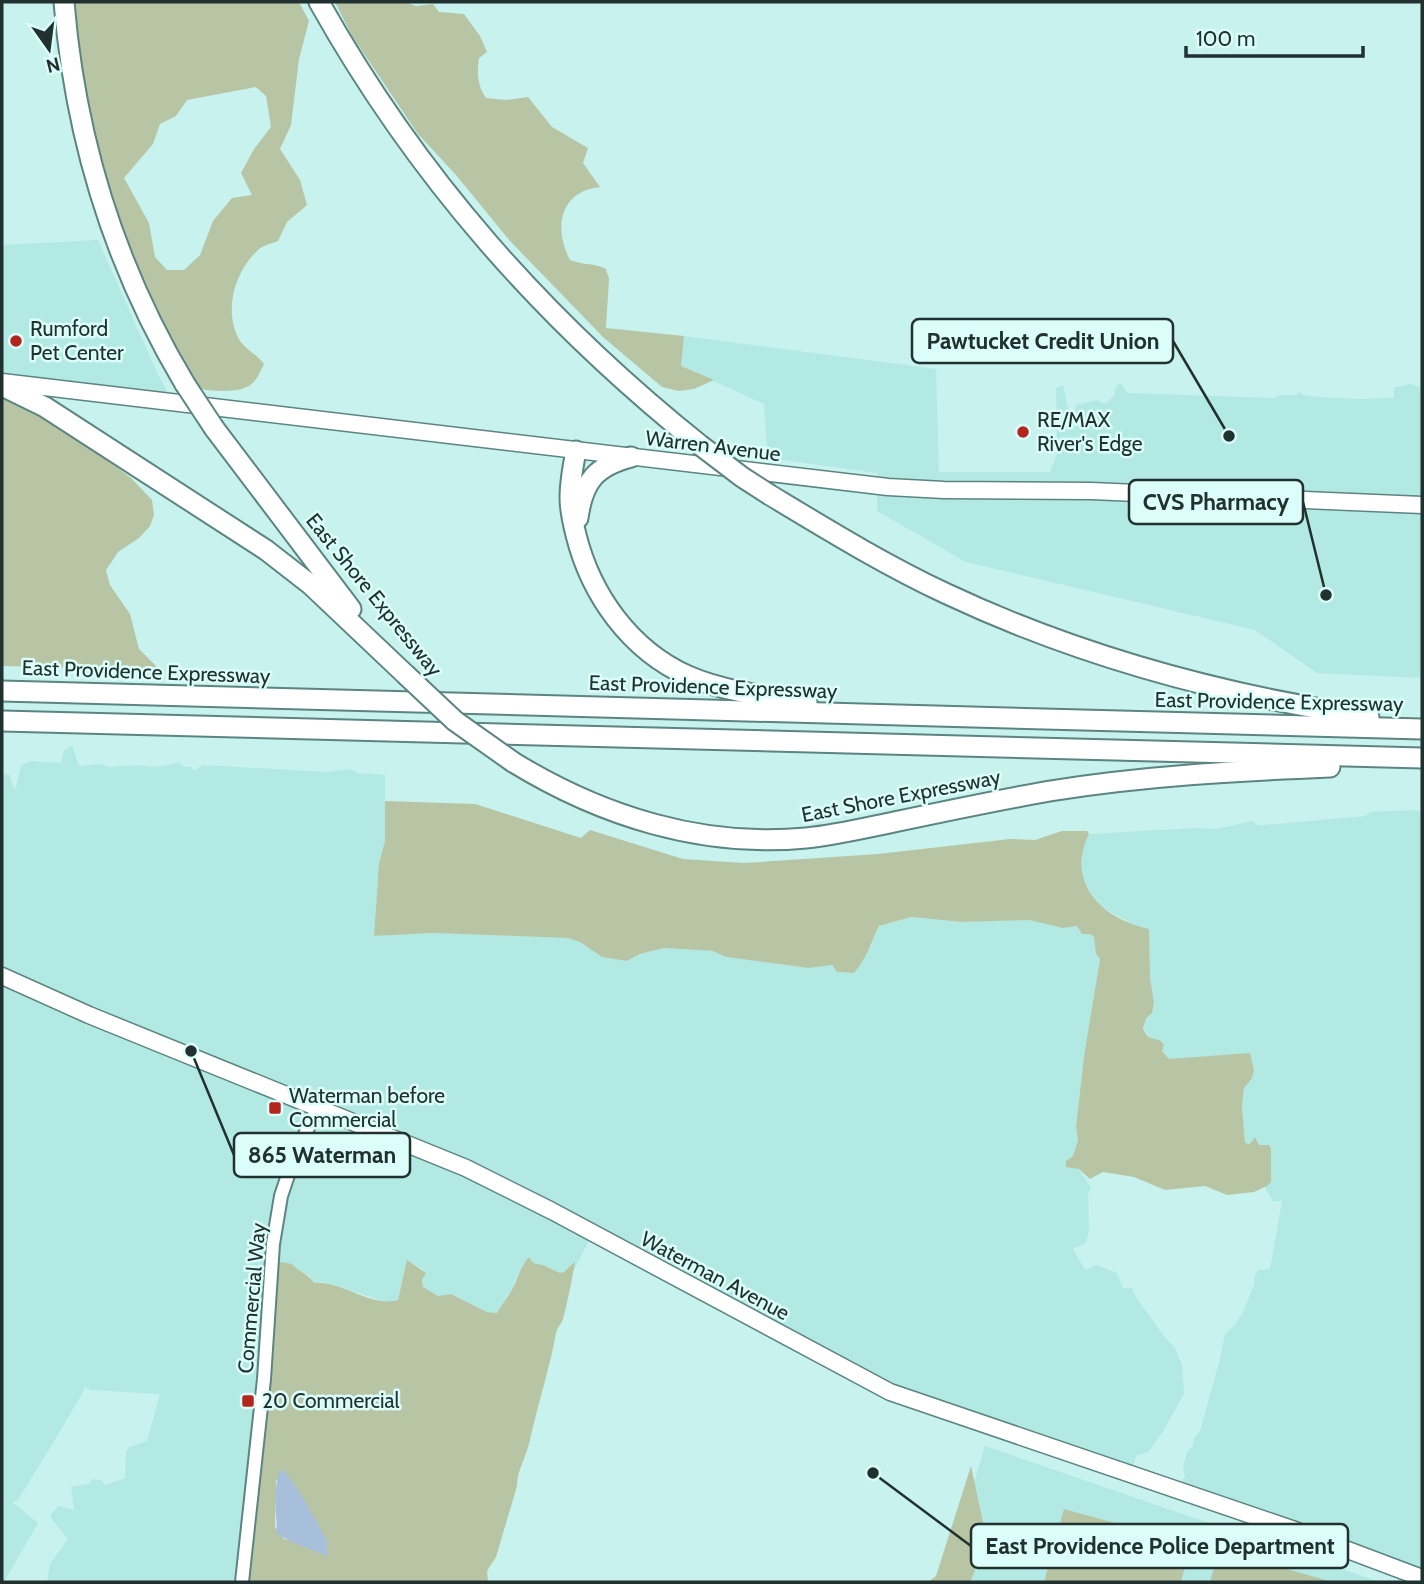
<svg xmlns="http://www.w3.org/2000/svg" width="1424" height="1584" viewBox="0 0 1424 1584" font-family="Cabin,sans-serif">
<style>
.built{fill:#b3e9e3}
.green{fill:#b8c5a4;fill-rule:evenodd}
.water{fill:#a7bfdb}
.lines{fill:none;stroke-linecap:round;stroke-linejoin:round}
.minor-casing{stroke:#5c8481;stroke-width:16}
.major-casing{stroke:#5c8481;stroke-width:19}
.highway-casing{stroke:#5c8481;stroke-width:23}
.minor{stroke:#fff;stroke-width:12}
.major{stroke:#fff;stroke-width:16}
.highway{stroke:#fff;stroke-width:19}
.highway-bridge-casing{stroke:#5c8481;stroke-width:23;stroke-linecap:butt}
.highway-bridge{stroke:#fff;stroke-width:19}
.poi-dot{fill:#b4251e;stroke:#dbfefa;stroke-width:2.5}
.labels{text-anchor:middle;stroke-width:5;stroke-linejoin:round;paint-order:stroke}
.poi-label{font-size:21px;fill:#20312f;stroke:#dbfefa;text-anchor:start}
.street-label{font-size:21px;fill:#20312f;stroke:#dbfefa}
.leader{fill:none;stroke:#20312f;stroke-width:2.5}
.callout-dot{fill:#20312f;stroke:#dbfefa;stroke-width:2.5}
.callout{fill:#dbfefa;stroke:#20312f;stroke-width:2.5}
.callout-label{font-size:23px;text-anchor:middle;font-weight:bold;fill:#20312f}
</style>
<rect width="100%" height="100%" fill="#c7f2ee"/>
<!-- built -->
<g class="built">
<polygon points="98,240 159,377 173,401 2,382 2,245"/>
<polygon points="684,336 936,369 939,472 1050,472 1057,454 1056,388 1063,385 1067,405 1071,412 1075,414 1076,405 1097,400 1105,404 1114,396 1116,387 1120,383 1127,393 1274,398 1280,395 1296,395 1300,392 1303,395 1318,397 1357,399 1394,398 1394,388 1410,384 1421,387 1422,380 1422,678 1317,673 1255,630 966,562 877,511 877,473 768,458 764,404 681,366"/>
<polygon points="72,746 79,766 101,764 108,767 138,765 154,767 180,763 184,767 191,767 194,771 203,765 328,772 351,769 357,773 385,775 385,841 379,863 374,936 433,933 568,938 580,942 602,957 627,961 640,954 664,948 713,951 726,957 809,968 832,965 837,972 847,973 854,973 862,963 864,954 871,947 879,926 911,917 962,922 1029,919 1063,928 1077,926 1090,934 1094,938 1096,953 1100,959 1084,1056 1076,1127 1078,1141 1073,1156 1066,1161 1066,1166 1079,1169 1091,1188 1088,1194 1089,1229 1086,1243 1073,1249 1085,1270 1097,1265 1117,1273 1123,1288 1132,1288 1136,1297 1163,1335 1175,1348 1182,1365 1184,1394 1162,1433 1149,1451 1136,1456 1131,1475 843,1370 593,1233 573,1272 574,1261 564,1272 560,1273 543,1265 533,1264 529,1257 514,1281 513,1290 507,1295 497,1313 487,1312 451,1294 438,1296 422,1287 423,1269 407,1261 398,1300 388,1303 341,1287 323,1282 314,1283 309,1275 296,1269 242,1582 47,1582 50,1564 68,1539 51,1518 51,1514 59,1506 74,1510 71,1487 89,1484 93,1479 101,1480 105,1485 125,1478 126,1451 130,1447 147,1441 160,1394 90,1390 84,1387 83,1392 50,1448 17,1501 12,1502 38,1523 4,1582 2,1582 2,773 10,775 13,788 16,788 21,765 31,761 61,763 64,750"/>
<polygon points="1412,810 1422,811 1422,1582 1180,1488 1185,1475 1183,1467 1187,1452 1193,1446 1194,1438 1200,1431 1220,1359 1225,1334 1234,1326 1243,1312 1254,1285 1255,1275 1259,1270 1270,1269 1282,1201 1273,1201 1266,1190 1259,1145 1245,1143 1242,1106 1244,1088 1248,1081 1250,1054 1169,1059 1154,1041 1148,1037 1143,1025 1154,1002 1150,978 1149,929 1136,926 1100,906 1083,883 1081,851 1089,834 1195,828 1217,829 1252,821 1258,825 1265,825 1365,816 1371,812"/>
<polygon points="985,1446 1380,1582 944,1582"/>
</g>
<!-- green -->
<g class="green">
<path d="M 74,2 L 299,2 L 309,21 L 299,59 L 291,125 L 280,149 L 300,180 L 307,205 L 287,222 L 278,241 C 271,244 263,245 258,250 C 234,272 223,312 240,341 C 246,350 258,355 264,364 C 260,372 256,383 247,387 C 234,393 213,391 200,389 L 185,366 L 130,257 L 104,189 L 74,32 ZM 256,87 L 266,96 L 271,127 L 254,149 L 241,173 L 252,195 L 232,198 L 213,221 L 200,255 L 184,270 L 167,270 L 155,257 L 149,223 L 124,178 L 153,144 L 160,124 L 176,116 L 187,100 Z"/>
<path d="M 335,2 L 406,2 L 416,6 L 433,4 L 439,12 L 464,14 L 480,36 L 487,52 L 479,58 C 477,75 477,84 486,98 L 506,100 L 528,97 L 552,127 L 588,148 L 583,163 L 600,187 C 560,191 553,228 570,260 C 582,265 595,263 606,269 L 609,279 L 606,328 L 684,336 L 681,366 L 714,380 L 694,389 L 679,391 L 662,387 L 603,337 L 510,241 L 456,175 L 418,134 L 352,36 Z"/>
<polygon points="2,382 131,478 152,500 154,515 150,526 139,538 118,552 106,570 110,585 130,614 139,649 160,670 2,666"/>
<path d="M 385,801 L 475,804 L 581,838 L 590,830 L 683,859 L 744,863 L 878,854 L 1010,839 L 1035,840 L 1062,831 L 1087,831 L 1089,834 C 1065,883 1102,919 1149,929 L 1150,978 L 1154,1002 L 1152,1013 L 1146,1018 L 1143,1029 L 1148,1037 L 1161,1041 L 1164,1045 L 1162,1051 L 1169,1059 L 1250,1053 L 1254,1071 L 1252,1078 L 1244,1088 L 1242,1106 L 1245,1143 L 1250,1144 L 1255,1137 L 1259,1145 L 1269,1145 L 1271,1149 L 1271,1182 L 1267,1186 L 1254,1192 L 1227,1195 L 1205,1186 L 1165,1190 L 1134,1177 L 1103,1172 L 1090,1179 L 1079,1169 L 1066,1167 L 1066,1161 L 1073,1156 L 1078,1140 L 1076,1127 L 1084,1056 L 1100,959 L 1096,954 L 1094,937 L 1090,934 L 1082,934 L 1077,926 L 1063,928 L 1029,920 L 962,922 L 911,917 L 879,926 C 871,943 866,960 854,973 L 837,972 L 832,965 L 809,968 L 726,957 L 713,951 L 664,948 L 640,954 L 627,961 L 602,957 L 580,942 L 568,938 L 433,933 L 374,936 L 379,863 L 385,841 Z"/>
<path d="M 529,1257 L 533,1263 L 543,1265 L 560,1273 L 564,1272 L 575,1261 C 572,1280 568,1300 563,1319 C 561,1325 557,1327 556,1333 C 549,1371 537,1407 529,1444 C 525,1459 517,1471 517,1486 L 496,1557 L 487,1571 L 488,1582 L 242,1582 L 274,1261 L 292,1264 C 298,1272 308,1273 314,1283 C 342,1280 370,1308 398,1300 L 407,1260 L 426,1273 L 422,1280 L 423,1287 L 438,1296 L 451,1294 L 487,1312 L 497,1313 C 501,1305 510,1294 513,1288 C 518,1277 521,1266 529,1257 ZM 284,1471 L 325,1542 L 328,1556 L 295,1541 L 284,1539 L 275,1527 L 276,1481 Z"/>
<polygon points="971,1466 984,1527 974,1573 970,1582 928,1582 936,1576"/>
<polygon points="1064,1509 1191,1544 1181,1582 1044,1582"/>
<polygon points="1219,1549 1332,1582 1210,1582"/>
</g>
<!-- water -->
<path class="water" d="M 279,1471 L 284,1471 C 302,1493 316,1520 329,1545 L 325,1543 L 329,1557 C 315,1550 287,1542 277,1533 L 275,1493 Z"/>
<g class="lines">
<defs>
<polyline id="minor" points="242,1582 264,1379 273,1244 281,1196 294,1157 318,1107"/>
<g id="major">
<polyline points="2,382 888,487 944,490 1091,491 1422,505"/>
<polyline points="2,976 89,1015 466,1168 552,1211 890,1392 1292,1529 1422,1578"/>
</g>
<g id="highway">
<path d="M 64,2 C 75,137 115,267 185,384"/>
<path d="M 319,2 C 417,177 544,320 700,445"/>
<polyline points="2,386 45,407 266,550 311,585 405,674"/>
<polyline points="214,428 351,609"/>
<path d="M 576,451 C 573,466 570,482 570,498 C 570,511 573,523 576,535 C 591,595 630,650 688,676 C 725,692 767,696 807,702"/>
<path d="M 770,495 C 828,530 885,565 947,594 C 1081,657 1223,695 1369,717"/>
<path d="M 578,518 C 583,481 596,466 631,457"/>
<polyline points="2,691 1422,729"/>
<polyline points="2,721 1422,758"/>
<path d="M 513,762 C 601,816 702,848 806,838 C 836,835 865,828 894,822 C 946,811 998,800 1050,791 C 1143,776 1236,771 1330,767"/>
</g>
</defs>
<!-- minor casing -->
<use href="#minor" class="minor-casing"/>
<!-- major casing -->
<use href="#major" class="major-casing"/>
<!-- highway casing -->
<use href="#highway" class="highway-casing"/>
<!-- minor -->
<use href="#minor" class="minor"/>
<!-- major -->
<use href="#major" class="major"/>
<!-- highway -->
<use href="#highway" class="highway"/>
<defs>
<g id="highway-bridge">
<polyline points="185,384 214,428"/>
<polyline points="700,445 742,477 770,495"/>
<polyline points="405,674 455,721 513,762"/>
</g>
</defs>
<!-- highway-bridge casing -->
<use href="#highway-bridge" class="highway-bridge-casing"/>
<!-- highway-bridge -->
<use href="#highway-bridge" class="highway-bridge"/>
</g>
<!-- markers -->
<g class="poi-dot">
<circle cx="16" cy="341" r="7"/>
<circle cx="1023" cy="432" r="7"/>
<rect x="268" y="1101" width="14" height="14" rx="3.5"/>
<rect x="241" y="1394" width="14" height="14" rx="3.5"/>
</g>
<g class="labels">
<!-- poi labels -->
<g class="poi-label">
<text x="30" y="336">Rumford<tspan x="30" dy="24">Pet Center</tspan></text>
<text x="1037" y="427">RE/MAX<tspan x="1037" dy="24">River's Edge</tspan></text>
<text x="289" y="1103">Waterman before<tspan x="289" dy="24">Commercial</tspan></text>
<text x="262" y="1408">20 Commercial</text>
</g>
<!-- street labels -->
<g class="street-label">
<text transform="translate(713 446) rotate(7)" y="7">Warren Avenue</text>
<text transform="translate(374 595) rotate(51)" y="7">East Shore Expressway</text>
<text transform="translate(146 672) rotate(2)" y="7">East Providence Expressway</text>
<text transform="translate(713 687) rotate(2)" y="7">East Providence Expressway</text>
<text transform="translate(1279 702) rotate(1)" y="7">East Providence Expressway</text>
<text transform="translate(901 796) rotate(-11)" y="7">East Shore Expressway</text>
<text transform="translate(715 1276) rotate(28)" y="7">Waterman Avenue</text>
<text transform="translate(252 1298) rotate(-85)" y="7">Commercial Way</text>
</g>
</g>
<!-- callouts -->
<path class="leader" d="M1229 436L1173 341M1326 595L1303 502M191 1051L234 1155M873 1473L971 1546"/>
<g class="callout-dot">
<circle cx="1229" cy="436" r="7"/>
<circle cx="1326" cy="595" r="7"/>
<circle cx="191" cy="1051" r="7"/>
<circle cx="873" cy="1473" r="7"/>
</g>
<g class="callout">
<rect x="912" y="319" width="261" height="44" rx="7"/>
<rect x="1129" y="480" width="174" height="44" rx="7"/>
<rect x="234" y="1133" width="176" height="44" rx="7"/>
<rect x="971" y="1524" width="377" height="44" rx="7"/>
</g>
<g class="callout-label">
<text x="1043" y="349">Pawtucket Credit Union</text>
<text x="1216" y="510">CVS Pharmacy</text>
<text x="322" y="1163">865 Waterman</text>
<text x="1160" y="1554">East Providence Police Department</text>
</g>
<!-- border -->
<rect width="1424" height="1584" fill="none" stroke="#20312f" stroke-width="7"/>
<!-- north arrow -->
<g transform="translate(49 49) rotate(166)" stroke="#dbfefa" stroke-width="5" paint-order="stroke">
<path d="M0-5L12 26L0 18L-12 26Z" fill="#20312f"/>
<text y="-10" font-size="19" font-weight="bold" text-anchor="middle" fill="#20312f">N</text>
</g>
<!-- scale -->
<path d="M1186 46v10h177v-10" fill="none" stroke="#20312f" stroke-width="3.5"/>
<text x="1196" y="46" font-size="21" fill="#20312f" stroke="#dbfefa" stroke-width="5" paint-order="stroke">100 m</text>
</svg>
